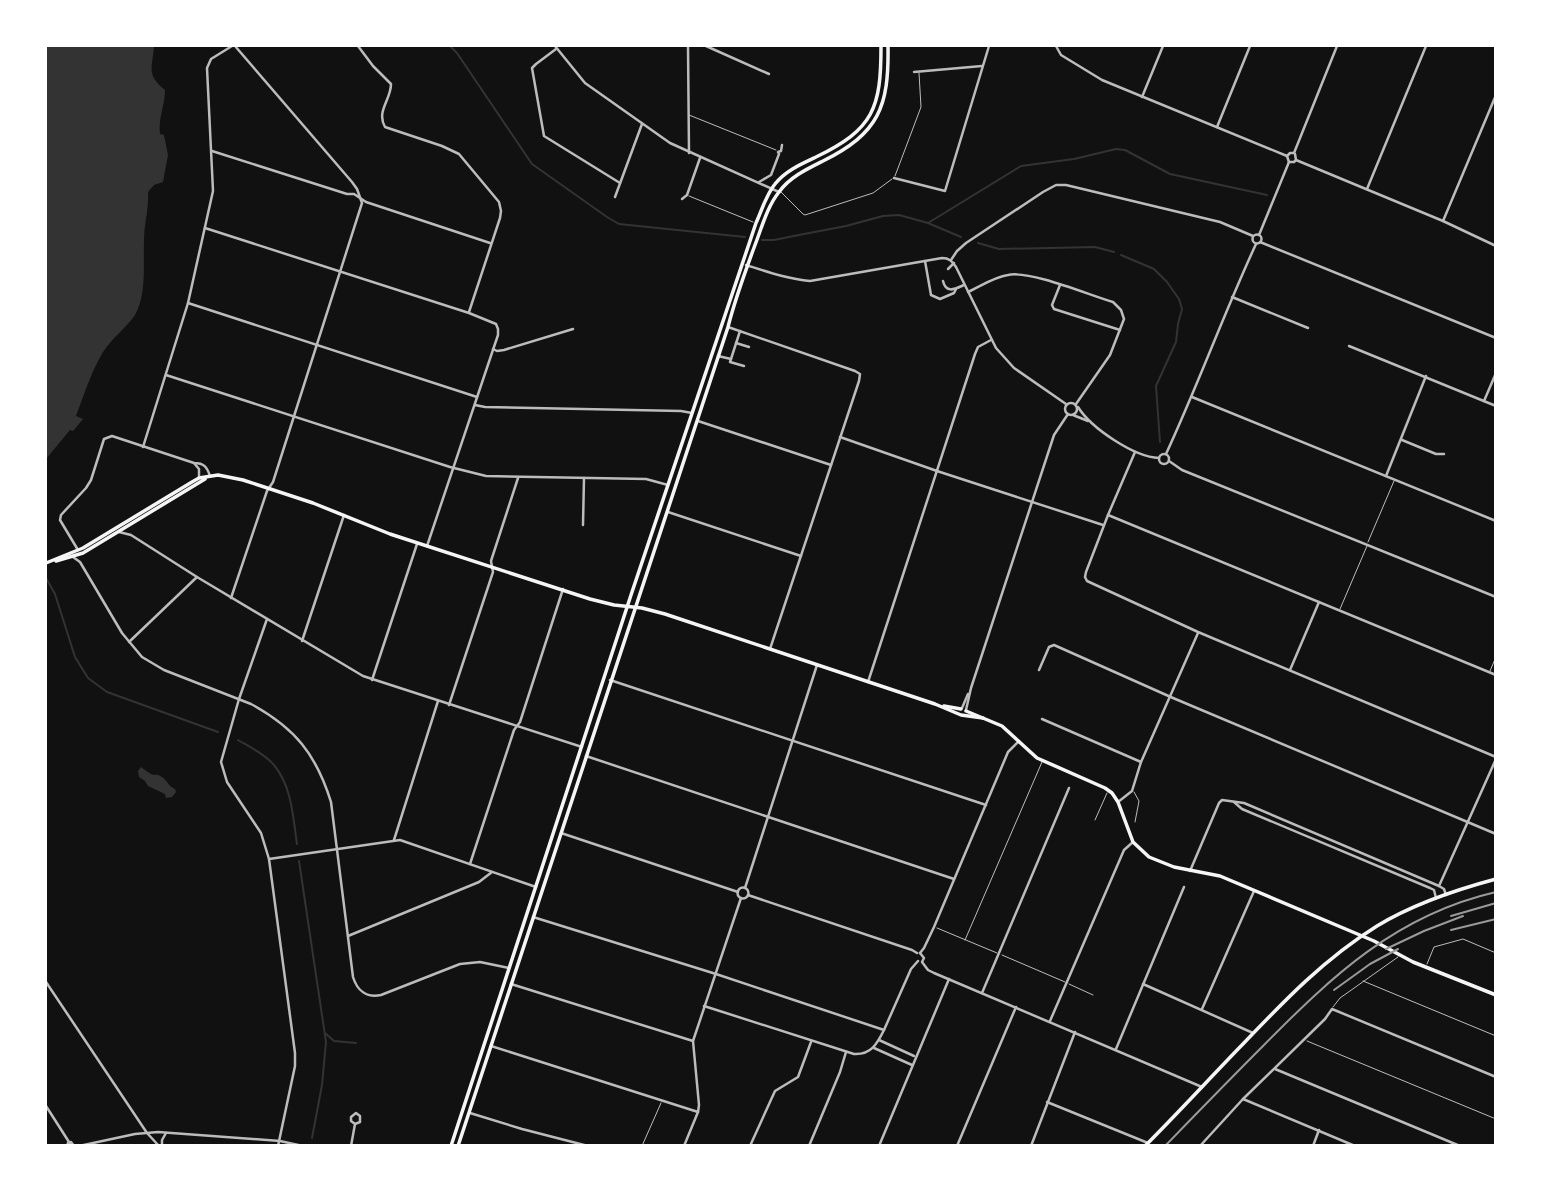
<svg xmlns="http://www.w3.org/2000/svg" width="1541" height="1191" viewBox="0 0 1541 1191" font-family="'Golos Text',sans-serif">
<style>
.water{fill:#333}
.lines{fill:none;stroke-linecap:round;stroke-linejoin:round}
.stream{stroke:#333;stroke-width:2}
.service{stroke:#bcbcbc;stroke-width:1}
.minor{stroke:#bcbcbc;stroke-width:2.5}
.tertiary{stroke:#bcbcbc;stroke-width:2.5}
.secondary{stroke:#f5f5f5;stroke-width:3.5}
.trunk{stroke:#f5f5f5;stroke-width:3.5}
.rail{stroke:#9a9a9a;stroke-width:2}
</style>
<rect width="100%" height="100%" fill="#111"/>
<!-- water -->
<g class="water">
<path d="M 46,46 L 154,46 C 153,67 145,74 165,90 C 165,106 158,117 160,134 L 164,135 L 168,155 L 163,182 L 154,185 L 148,192 C 149,209 144,224 144,241 C 143,263 147,294 135,315 C 126,328 112,338 103,352 C 91,372 84,395 76,416 L 83,419 L 73,431 L 70,430 L 46,459 Z"/>
<path d="M 141,767 C 144,769 147,772 151,774 C 157,776 156,773 162,777 C 168,781 168,786 175,789 L 176,792 L 172,797 L 166,798 L 165,794 L 148,786 L 145,781 L 139,777 L 138,771 Z"/>
</g>
<g class="lines">
<!-- stream -->
<g class="stream">
<polyline points="450,46 457,53 532,164 607,217 619,224 745,237"/>
<polyline points="928,223 1021,166 1074,159 1116,149 1125,150 1170,174 1267,195"/>
<polyline points="762,240 774,240 804,234 846,226 883,216 899,215 928,223 961,237"/>
<polyline points="978,243 999,249 1095,247 1114,252"/>
<polyline points="1121,255 1154,269 1167,282 1179,299 1182,309 1178,324 1176,342 1156,386 1160,442"/>
<polyline points="46,578 55,594 75,657 88,678 107,692 218,732"/>
<path d="M 238,740 C 250,747 265,754 274,765 C 292,787 293,817 297,844"/>
<polyline points="299,861 326,1042 322,1085 312,1138"/>
<polyline points="325,1033 334,1041 356,1043"/>
</g>
<!-- service -->
<g class="service">
<polyline points="689,115 776,150"/>
<polyline points="895,176 921,107 919,73"/>
<polyline points="781,192 803,214 805,215 873,193 892,179"/>
<polyline points="689,196 753,222"/>
<polyline points="1368,542 1394,481"/>
<polyline points="1340,609 1367,546"/>
<polyline points="1490,671 1496,657"/>
<polyline points="1134,792 1139,801 1135,822"/>
<polyline points="1095,820 1107,793"/>
<polyline points="937,928 997,953"/>
<polyline points="965,940 1042,762"/>
<polyline points="1002,955 1065,982"/>
<polyline points="1427,964 1434,947 1463,939 1496,953"/>
<polyline points="1363,981 1496,1036"/>
<polyline points="1069,984 1093,995"/>
<polyline points="1333,1007 1340,998 1398,957"/>
<polyline points="1307,1041 1496,1119"/>
<polyline points="642,1146 661,1103"/>
</g>
<!-- minor -->
<g class="minor">
<path d="M 358,46 L 373,66 L 391,84 C 391,100 376,111 385,127 L 442,146 L 459,154 L 499,202 L 501,211 L 500,218 L 469,312"/>
<polyline points="555,46 585,83 670,143 779,192"/>
<polyline points="688,46 689,153"/>
<polyline points="706,46 769,74"/>
<polyline points="1056,46 1061,55 1102,80 1287,156"/>
<polyline points="556,49 536,64 532,68 544,136 620,183"/>
<polyline points="914,72 982,66"/>
<polyline points="1142,97 1163,46"/>
<polyline points="1217,127 1250,46"/>
<polyline points="212,151 347,194 354,194 366,202 490,243"/>
<polyline points="1296,160 1443,221 1496,246"/>
<polyline points="894,178 945,191 989,46"/>
<polyline points="759,182 771,175 779,154 778,152 781,151 782,145"/>
<polyline points="1367,189 1426,46"/>
<polyline points="615,197 642,124"/>
<polyline points="682,199 687,195 700,158"/>
<polyline points="1443,221 1496,95"/>
<polyline points="205,228 469,313 496,324 498,329 498,335 427,546"/>
<polyline points="1260,242 1496,338"/>
<polyline points="951,260 957,251 966,243 1043,192 1056,185 1066,185 1220,222 1253,236"/>
<polyline points="925,261 931,295 940,299 954,293 956,289"/>
<polyline points="948,269 954,263"/>
<path d="M 943,281 C 946,294 955,289 964,285"/>
<polyline points="1060,285 1052,305 1054,309 1120,330"/>
<path d="M 968,292 C 981,286 994,277 1008,275 C 1030,270 1089,295 1113,302 L 1121,310 L 1124,319 L 1110,355 L 1076,404"/>
<polyline points="1232,297 1308,328"/>
<polyline points="188,303 477,397"/>
<polyline points="728,327 855,371 860,374 859,381 770,649"/>
<polyline points="736,343 749,347"/>
<polyline points="1349,346 1496,406"/>
<polyline points="493,349 497,351 504,350 573,329"/>
<polyline points="718,356 731,359 740,331"/>
<polyline points="731,359 730,362 744,366"/>
<polyline points="166,375 450,467 486,476 646,479 668,485"/>
<polyline points="1192,397 1496,521"/>
<polyline points="1484,401 1496,373"/>
<polyline points="475,405 485,407 681,411 692,413"/>
<polyline points="698,421 831,465"/>
<polyline points="840,437 937,471 1103,525"/>
<polyline points="1402,440 1436,454 1444,454"/>
<polyline points="143,447 188,303 213,191 207,68 211,59 232,46"/>
<polyline points="1135,452 1108,515 1086,572 1085,577 1087,581 1198,632 1496,757"/>
<polyline points="1169,461 1182,470 1496,597"/>
<polyline points="194,463 199,469 199,478"/>
<polyline points="1386,476 1426,376"/>
<polyline points="668,512 801,556"/>
<polyline points="1108,515 1496,675"/>
<polyline points="583,525 584,478"/>
<polyline points="119,532 131,535 197,577 363,676 582,747"/>
<path d="M 78,550 L 60,520 L 61,515 L 86,488 L 91,480 L 104,439 L 112,436 L 194,463 C 204,463 207,467 210,476"/>
<path d="M 73,557 L 80,562 L 122,633 L 142,657 L 164,670 L 251,704 C 295,728 316,754 331,802 L 353,977 C 357,990 366,998 381,995 L 460,964 L 480,962 L 509,968"/>
<polyline points="231,598 267,491 273,482 362,203 357,189 352,182 235,46"/>
<polyline points="267,619 239,699 221,762 227,782 261,833 269,859 295,1053 295,1066 278,1146"/>
<polyline points="302,641 344,515"/>
<polyline points="129,642 197,577"/>
<polyline points="1039,670 1049,647 1054,645 1173,698 1496,834"/>
<polyline points="1290,670 1319,602"/>
<polyline points="372,680 417,544"/>
<polyline points="610,680 986,805"/>
<polyline points="868,682 975,354 978,347 991,340"/>
<polyline points="449,705 493,572 491,561 518,478"/>
<polyline points="962,708 968,694"/>
<polyline points="966,710 971,688 1054,435 1068,414"/>
<polyline points="1042,719 1141,762"/>
<polyline points="586,756 954,879"/>
<polyline points="1118,802 1132,791 1141,762 1198,633"/>
<polyline points="1234,802 1242,809 1430,888 1434,890 1436,898"/>
<polyline points="561,833 738,892"/>
<polyline points="394,840 438,701"/>
<polyline points="269,859 400,840 536,887"/>
<polyline points="470,864 514,730 520,722 563,589"/>
<polyline points="1190,871 1219,803 1222,800 1244,803 1439,886"/>
<circle cx="743" cy="893" r="5.5"/>
<polyline points="745,888 817,665"/>
<polyline points="748,895 912,950 917,953"/>
<polyline points="1446,895 1444,889 1439,886 1496,759"/>
<path d="M 533,917 L 716,974 L 884,1030 C 877,1044 871,1055 854,1054 L 704,1006"/>
<polyline points="348,936 479,882 492,872"/>
<polyline points="920,953 924,958 922,962 928,970 934,973 1202,1087"/>
<polyline points="920,953 924,948 934,927 1008,752 1019,741"/>
<polyline points="46,982 147,1133 159,1146"/>
<polyline points="511,984 693,1041"/>
<polyline points="1143,984 1253,1033"/>
<polyline points="982,993 1069,788"/>
<polyline points="1202,1009 1254,891"/>
<polyline points="1050,1021 1124,850 1133,842"/>
<polyline points="884,1030 911,969 918,961"/>
<polyline points="879,1040 914,1056"/>
<polyline points="491,1046 698,1112"/>
<polyline points="874,1048 912,1065"/>
<polyline points="1116,1049 1184,887"/>
<polyline points="1275,1069 1460,1146"/>
<polyline points="1243,1099 1355,1146"/>
<polyline points="1047,1102 1148,1143"/>
<polyline points="46,1106 69,1142"/>
<polyline points="470,1113 522,1129 588,1146"/>
<polyline points="351,1146 355,1124 360,1122 360,1116 356,1113 351,1117 351,1121 355,1124"/>
<polyline points="684,1146 698,1112 699,1105 693,1041 741,898"/>
<polyline points="750,1146 775,1091 798,1077 811,1042"/>
<polyline points="809,1146 840,1072 846,1052"/>
<polyline points="879,1146 949,979"/>
<polyline points="957,1146 1016,1007"/>
<polyline points="1031,1146 1075,1032"/>
<polyline points="1200,1146 1243,1099 1325,1019 1332,1009 1496,1077"/>
<polyline points="1313,1146 1319,1130"/>
</g>
<!-- tertiary -->
<g class="tertiary">
<polyline points="1294,153 1337,46"/>
<polyline points="1289,162 1294,162 1296,160 1295,154"/>
<polyline points="1289,162 1287,156 1290,153 1293,153"/>
<circle cx="1257" cy="239" r="4.5"/>
<polyline points="1259,235 1289,162"/>
<path d="M 746,265 C 768,272 788,279 810,281 L 942,258 C 949,258 952,261 956,267 L 996,348 L 1014,368 L 1066,404"/>
<circle cx="1071" cy="409" r="6"/>
<path d="M 1078,407 C 1091,428 1134,457 1159,458"/>
<polyline points="1073,415 1088,421"/>
<circle cx="1164" cy="459" r="5"/>
<path d="M 1166,454 C 1198,385 1224,313 1256,244"/>
<polyline points="67,1146 68,1143 71,1142 74,1146"/>
<polyline points="79,1146 135,1134 158,1132 280,1141 303,1146"/>
<polyline points="162,1146 162,1140 166,1133"/>
</g>
<!-- secondary -->
<g class="secondary">
<polyline points="56,561 83,553 205,479"/>
<polyline points="46,563 83,548 192,482 199,478 218,475 243,480 313,503 390,534 590,599 614,605 642,608 665,614 935,704 961,715 983,718"/>
<polyline points="944,706 961,709"/>
<polyline points="966,711 1002,726 1037,758 1105,788 1112,793 1118,802 1133,842 1149,857 1174,867 1220,876 1374,941 1413,962 1496,995"/>
<path d="M 1145,1146 C 1178,1113 1209,1079 1241,1046 C 1284,1001 1324,959 1377,926 C 1413,904 1455,890 1496,879"/>
</g>
<!-- trunk -->
<g class="trunk">
<path d="M 451,1146 L 631,595 L 756,223 C 762,210 766,195 775,184 C 785,171 801,164 816,157 C 874,129 881,108 881,46"/>
<path d="M 458,1146 C 547,872 637,599 728,327 C 735,299 745,272 755,245 C 762,227 767,207 779,192 C 790,177 807,169 823,161 C 879,133 889,107 888,46"/>
</g>
<!-- rail -->
<g class="rail">
<polyline points="1451,916 1496,903"/>
<polyline points="1451,930 1496,919"/>
<polyline points="1386,949 1424,931 1463,916"/>
<polyline points="1334,990 1370,964 1398,949"/>
<path d="M 1165,1146 C 1198,1112 1230,1079 1263,1046 C 1332,976 1396,915 1496,892"/>
</g>
</g>
<!-- border -->
<rect width="1541" height="1191" fill="none" stroke="#ffffff" stroke-width="94"/>
</svg>
